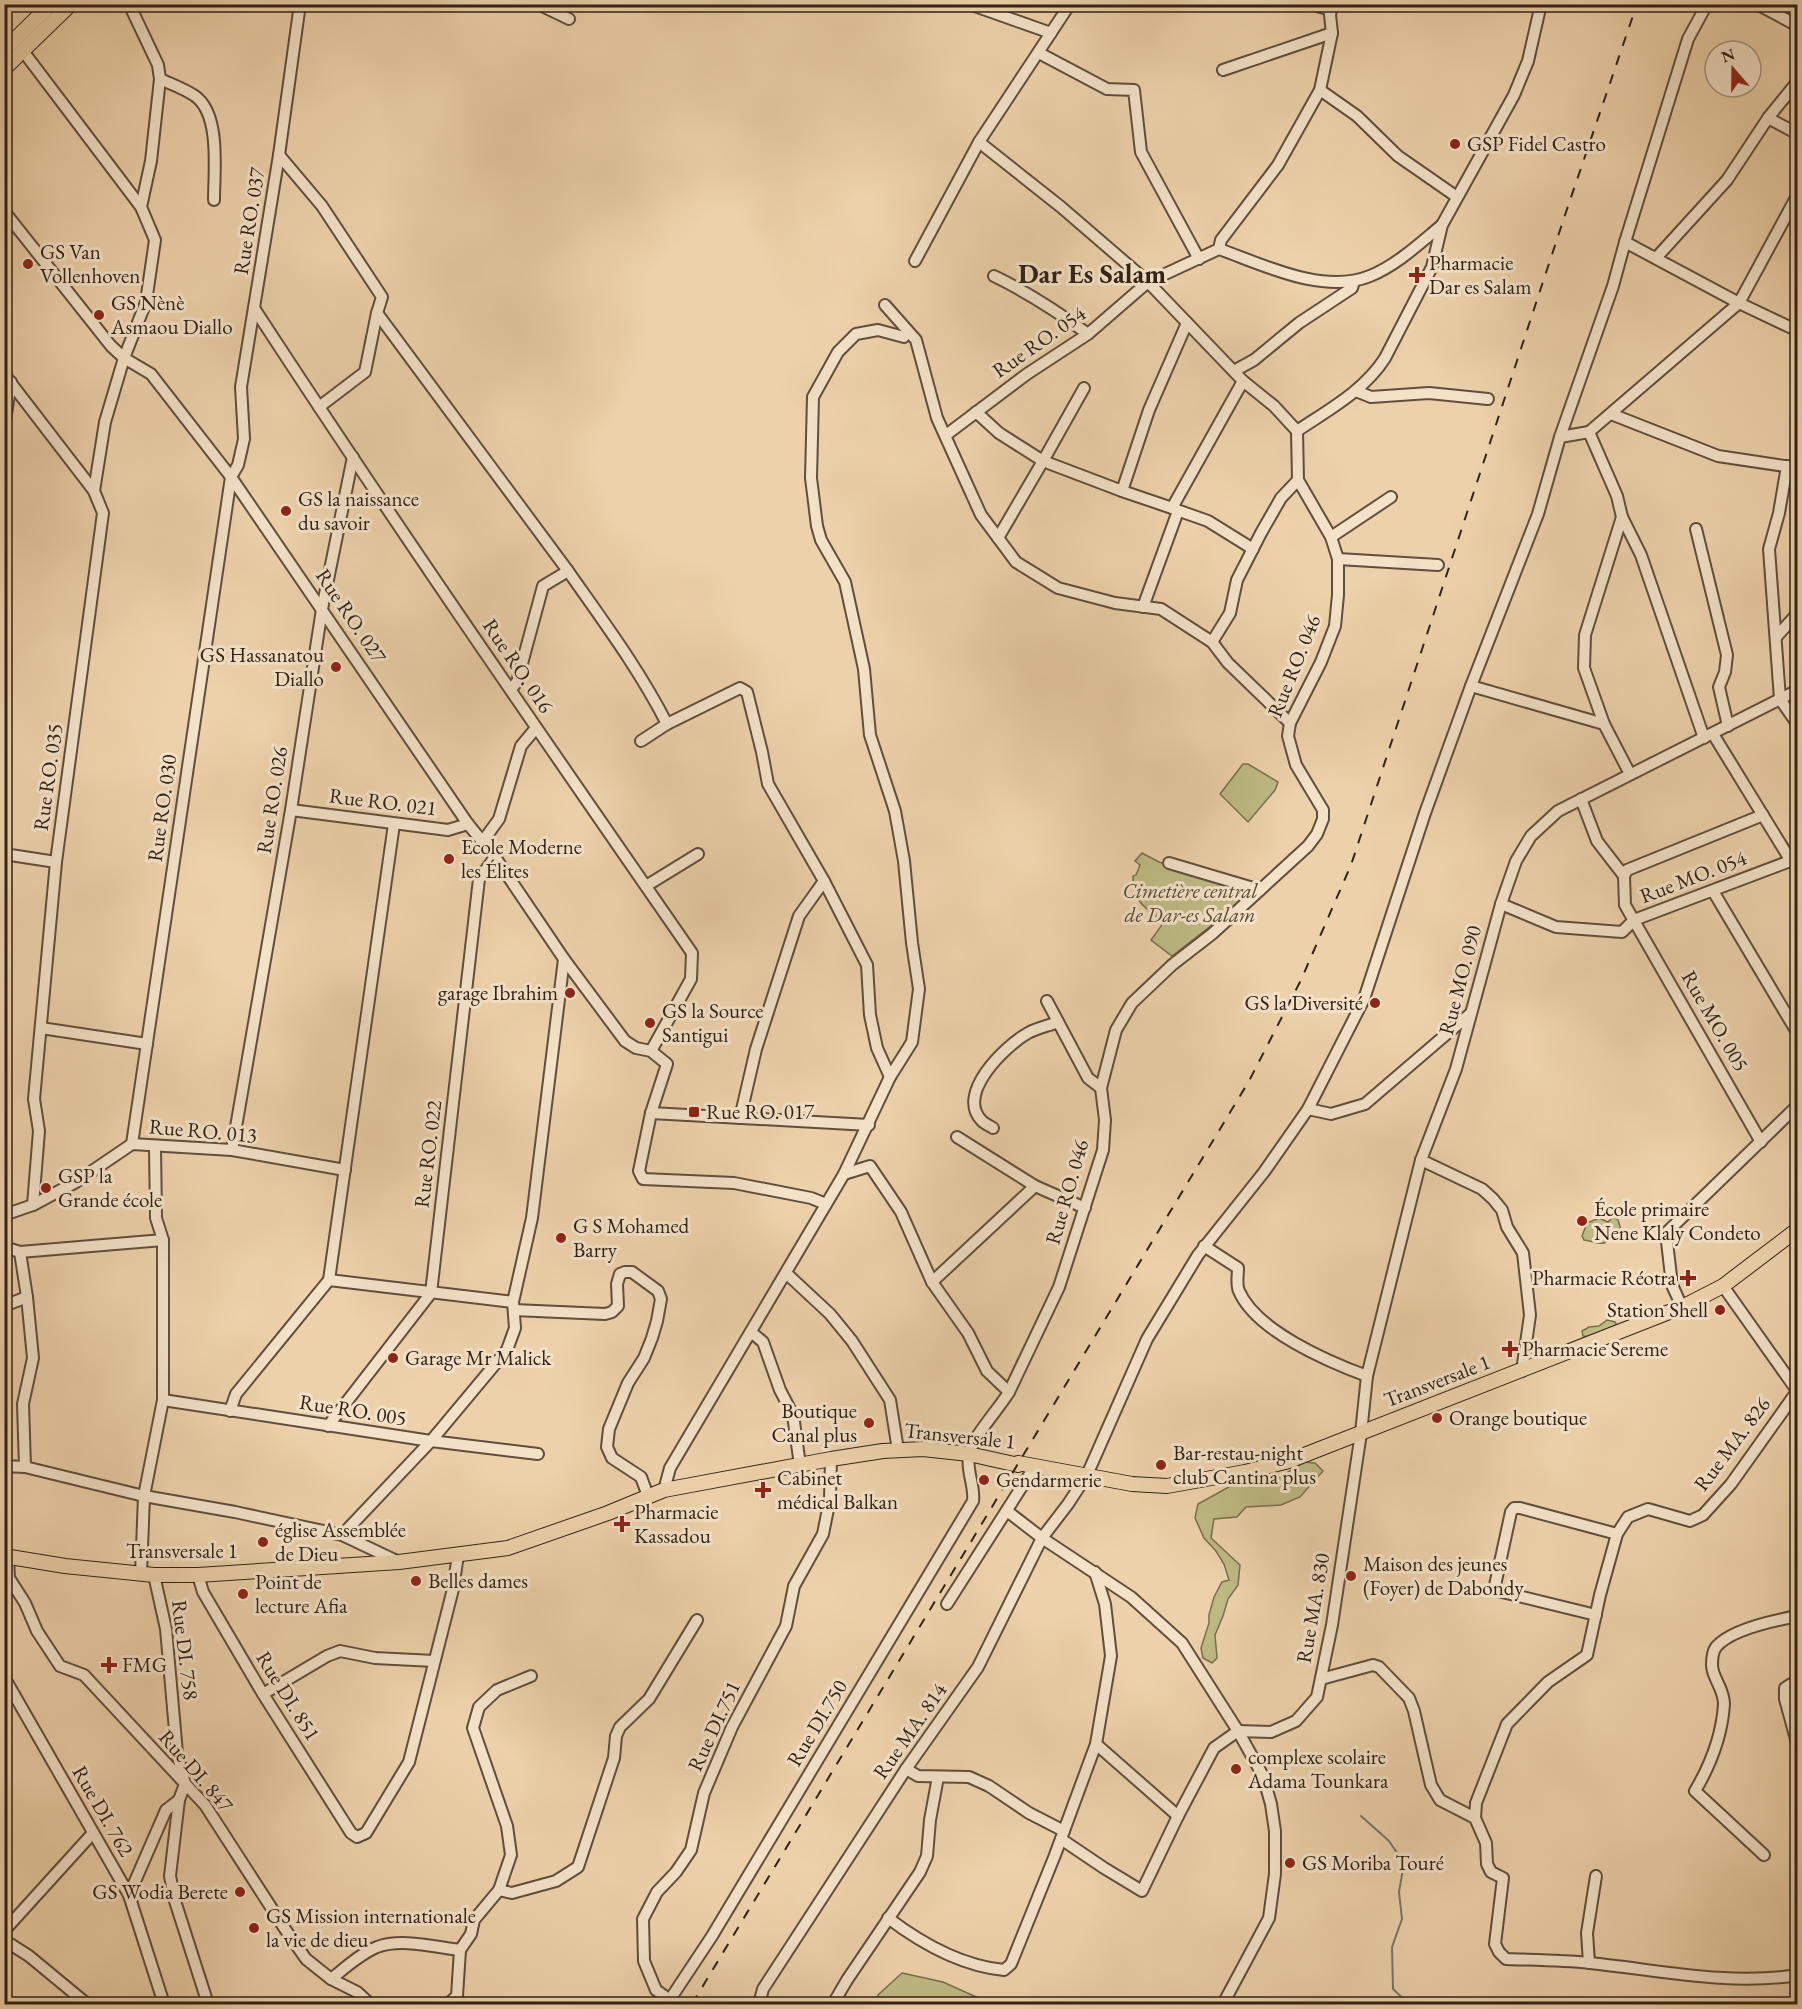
<svg xmlns="http://www.w3.org/2000/svg" width="1802" height="2009" viewBox="0 0 1802 2009" font-family="'EB Garamond',serif">
<style>
.green{fill:#beba84;stroke:#786e4e;stroke-width:1.5}
.lines{fill:none;stroke-linecap:round;stroke-linejoin:round}
.stream{stroke:#6f7b6e;stroke-width:2}
.minor-casing{stroke:#604e3c;stroke-width:14}
.major-casing{stroke:#312217;stroke-width:16}
.minor{stroke:#f3e1c8;stroke-width:10}
.major{stroke:#edd1aa;stroke-width:14}
.rail{stroke:#312217;stroke-width:2;stroke-dasharray:10 10;stroke-linecap:butt}
.poi-dot{fill:#8f2418;stroke:#f3e1c8;stroke-width:2}
.labels{text-anchor:middle;stroke-width:6;stroke-linejoin:round;paint-order:stroke}
.poi-label{font-size:21px;fill:#312217;stroke:#f3e1c8;text-anchor:start}
.street-label{font-size:21px;fill:#312217;stroke:#f3e1c8}
.park-label{font-size:21px;font-style:italic;fill:#544832;stroke:#f3e1c8}
.district-label{font-size:27px;font-weight:bold;fill:#312217;stroke:#f3e1c8}
</style>
<rect width="100%" height="100%" fill="#edd1aa"/>
<filter id="stains"><feTurbulence type="fractalNoise" baseFrequency=".00333" numOctaves="4"/><feColorMatrix values="0 0 0 0 .2 0 0 0 0 .09 0 0 0 0 .02 0 0 0 .5 -.17"/></filter>
<radialGradient id="worn" r=".72"><stop offset=".6" stop-color="#630" stop-opacity="0"/><stop offset="1" stop-color="#630" stop-opacity=".3"/></radialGradient>
<!-- green -->
<g class="green">
<polygon points="1243,764 1248,764 1278,782 1275,790 1248,822 1220,794"/>
<path d="M 1142,853 L 1159,862 L 1239,888 L 1244,896 L 1243,901 L 1172,956 L 1151,940 L 1164,922 C 1146,909 1131,900 1133,876 L 1136,875 L 1140,865 L 1135,861 Z"/>
<path d="M 1614,1216 L 1618,1220 L 1623,1236 L 1612,1240 L 1610,1238 C 1604,1248 1593,1241 1584,1240 L 1582,1236 L 1587,1223 L 1599,1218 L 1608,1222 Z"/>
<polygon points="1607,1320 1615,1322 1617,1326 1602,1333 1594,1334 1592,1337 1583,1336 1582,1331 1589,1327 1599,1326"/>
<polygon points="1304,1462 1315,1463 1323,1471 1300,1497 1281,1505 1246,1507 1237,1517 1214,1519 1211,1538 1240,1565 1238,1585 1228,1599 1223,1616 1215,1635 1217,1658 1212,1663 1203,1658 1201,1648 1209,1623 1209,1615 1214,1597 1222,1582 1229,1580 1224,1564 1216,1551 1204,1538 1195,1518 1198,1504 1234,1484 1244,1486 1249,1480 1263,1484 1280,1477"/>
<polygon points="902,1973 943,1982 983,2000 982,2004 875,2004 878,1995"/>
</g>
<g class="lines">
<!-- stream -->
<polyline class="stream" points="1361,1816 1389,1841 1404,1863 1399,1892 1402,1919 1392,1947 1393,1989 1409,2004"/>
<defs>
<g id="minor">
<polyline points="538,4 569,19"/>
<polyline points="969,4 1051,33"/>
<polyline points="1310,4 1331,10"/>
<polyline points="1757,4 1798,26"/>
<polyline points="23,51 141,207"/>
<polyline points="1039,53 1107,89 1134,90 1141,152 1199,259"/>
<polyline points="1223,70 1332,33"/>
<path d="M 160,79 C 171,84 185,89 195,96 C 221,114 214,172 214,200"/>
<polyline points="1320,90 1357,116 1398,156 1457,197"/>
<polyline points="1768,118 1798,134"/>
<polyline points="979,142 1061,207 1148,282 1243,381 1274,406 1297,431"/>
<polyline points="279,155 322,206 382,297 377,313 365,372 319,407"/>
<polyline points="4,211 111,346 124,358 151,374 231,477 468,824 495,857 564,959 625,1041 636,1048 651,1051 667,1064 651,1113 639,1171 643,1179 734,1183 811,1198 826,1204"/>
<polyline points="1625,242 1739,303 1798,331"/>
<polyline points="1219,249 1221,240 1278,165 1320,90 1332,33 1330,15 1332,4"/>
<path d="M 1219,249 C 1264,265 1323,295 1370,276 C 1397,265 1420,243 1442,225"/>
<polyline points="1656,258 1727,180 1768,118 1798,81"/>
<polyline points="915,261 979,142 1070,4"/>
<path d="M 994,276 C 1027,292 1058,312 1088,334"/>
<polyline points="885,305 916,340 937,418 981,515 1016,562 1058,588 1115,603 1161,609 1212,642 1228,663 1290,723"/>
<path d="M 254,308 C 396,526 544,739 692,953 L 691,979 L 651,1051"/>
<polyline points="377,313 568,571 543,586 517,682 511,689"/>
<polyline points="1234,371 1254,360 1299,323 1352,288 1354,281"/>
<polyline points="4,374 94,491"/>
<polyline points="1356,391 1371,397 1429,393 1488,399"/>
<polyline points="976,412 999,433 1043,461 1084,388"/>
<polyline points="1611,414 1718,456 1798,468"/>
<polyline points="4,427 11,382"/>
<polyline points="1589,432 1739,303 1798,194"/>
<polyline points="946,435 1027,374 1088,334 1148,282 1219,249"/>
<polyline points="1560,437 1589,432 1617,496 1622,517 1641,555 1704,738"/>
<polyline points="1787,466 1779,513 1769,549 1780,699 1798,725"/>
<polyline points="1122,491 1149,410 1187,323"/>
<polyline points="1174,509 1208,521 1253,549"/>
<polyline points="1622,517 1585,635 1584,668 1604,724 1630,774"/>
<polyline points="1696,529 1727,655 1725,672 1719,687 1728,726"/>
<polyline points="1331,537 1391,497"/>
<polyline points="998,538 1043,461 1122,491 1172,508 1243,381"/>
<polyline points="1338,559 1438,565"/>
<path d="M 568,571 C 603,621 639,669 667,724"/>
<polyline points="1143,607 1178,511"/>
<polyline points="1776,637 1798,613"/>
<polyline points="1212,642 1230,613 1237,580 1261,533 1281,498 1298,480"/>
<polyline points="1471,686 1604,724"/>
<polyline points="1713,734 1791,861 1798,866"/>
<polyline points="641,741 667,724 740,688 747,692 762,752 768,784 824,881 867,965 870,1015 877,1048 890,1077"/>
<polyline points="1581,799 1597,841 1624,876 1625,905 1761,1142"/>
<polyline points="291,810 448,830 468,824"/>
<polyline points="483,841 499,819 521,746 536,728"/>
<polyline points="4,854 56,862"/>
<polyline points="1169,863 1260,890"/>
<polyline points="1624,876 1627,870 1763,815"/>
<polyline points="646,886 698,854"/>
<polyline points="1713,891 1798,1034"/>
<polyline points="1501,904 1556,927 1622,932 1634,920 1798,858"/>
<polyline points="1047,1001 1088,1078 1101,1088"/>
<polyline points="41,1028 147,1044"/>
<polyline points="1308,1109 1331,1114 1365,1104 1470,1014"/>
<polyline points="651,1113 869,1125"/>
<polyline points="740,1118 756,1049 799,916 824,881"/>
<path d="M 993,1128 C 990,1126 985,1124 982,1121 C 955,1094 1005,1046 1028,1033 C 1037,1028 1048,1026 1058,1022"/>
<polyline points="957,1137 1035,1186 1085,1208"/>
<polyline points="132,1144 231,477 238,465 244,439 241,387 279,155 300,4"/>
<polyline points="232,1150 291,810 322,609 353,457"/>
<polyline points="1421,1160 1482,1189 1493,1199 1502,1210 1507,1227 1523,1253 1530,1315 1522,1371"/>
<polyline points="844,1174 870,1166 901,1212 932,1282 968,1333 987,1371 1009,1392"/>
<polyline points="33,1205 39,1131 34,1099 56,862 103,513 94,491 105,422 124,358 146,302 155,240 141,207 151,161 160,79 158,65 129,4"/>
<polyline points="4,1215 33,1205 76,1182 132,1144 232,1150 345,1170"/>
<path d="M 1204,1246 L 1238,1268 C 1238,1275 1236,1285 1239,1291 C 1256,1331 1329,1362 1367,1376"/>
<polyline points="4,1247 20,1252 163,1240"/>
<polyline points="20,1252 27,1297 33,1358 23,1404 25,1467"/>
<polyline points="786,1273 830,1314 852,1341 890,1400 898,1450"/>
<polyline points="329,1280 513,1302"/>
<polyline points="932,1282 1035,1186"/>
<polyline points="1723,1286 1798,1392"/>
<polyline points="4,1306 27,1297"/>
<polyline points="1682,1307 1672,1285 1666,1233 1798,1105"/>
<polyline points="514,1310 605,1314 612,1312 618,1306 617,1284 620,1274 625,1272 632,1272 658,1291 661,1299 657,1321 652,1338 644,1358 628,1383 609,1429 607,1447 612,1458 641,1477 648,1496"/>
<polyline points="751,1332 763,1342 780,1390 793,1415 800,1465"/>
<path d="M 1798,1390 L 1731,1484 L 1703,1515 L 1690,1521 L 1648,1509 L 1628,1517 L 1617,1534 L 1600,1595 L 1587,1655 L 1548,1682 L 1507,1724 L 1476,1803 L 1475,1818 L 1486,1843 L 1487,1864 L 1491,1872 L 1503,1878 L 1495,1944 L 1499,1952 L 1506,1959 C 1534,1960 1562,1960 1590,1963 C 1658,1970 1730,1986 1798,1975"/>
<polyline points="163,1400 431,1441 538,1454"/>
<polyline points="230,1411 236,1394 329,1280 394,824"/>
<polyline points="328,1426 431,1293 479,879 495,857"/>
<polyline points="4,1466 25,1467 144,1496 235,1512 342,1535 399,1562"/>
<polyline points="664,1490 670,1468 844,1174 890,1077 912,1042 919,989 912,943 904,861 895,811 870,735 864,669 845,582 821,540 817,526 811,478 813,397 838,352 856,334 878,330 904,337"/>
<polyline points="1007,1511 1042,1538 1131,1597 1182,1643 1238,1731 1263,1776 1271,1804 1275,1831 1275,1874 1269,1918 1223,2004"/>
<polyline points="342,1535 431,1441 507,1350 515,1328 513,1302 532,1218 564,959"/>
<polyline points="8,1558 9,1578 25,1603 37,1631 60,1666 84,1675 205,1805 285,1929 306,1959 331,1979 357,1992 370,2004"/>
<polyline points="141,1574 144,1496 163,1400 163,1240 156,1218 155,1147"/>
<polyline points="154,1575 166,1629 177,1753 185,1784 179,1800 170,1876 175,1901 208,2004"/>
<polyline points="198,1575 203,1592 263,1694 351,1833 357,1837 366,1833 409,1762 453,1589 458,1555"/>
<polyline points="947,1604 1035,1466"/>
<polyline points="1596,1615 1494,1590 1511,1512 1514,1508 1520,1508 1617,1534"/>
<polyline points="4,1677 129,1895 164,2004"/>
<polyline points="1321,1679 1373,1665 1379,1667 1409,1698 1414,1711 1431,1785 1440,1800 1475,1818"/>
<polyline points="263,1694 327,1656 340,1651 375,1658 434,1661"/>
<polyline points="1797,1743 1785,1699 1785,1688 1793,1683 1798,1683"/>
<polyline points="1096,1744 1178,1816 1214,1748 1238,1731 1271,1732 1296,1721 1317,1697 1332,1625 1361,1433 1367,1376 1421,1160 1456,1069 1501,904 1516,861 1531,836 1558,811 1798,690"/>
<polyline points="906,1769 918,1776 969,1777 989,1786 1029,1813 1064,1831"/>
<polyline points="1061,1839 1104,1868 1142,1891 1178,1816"/>
<path d="M 1764,1855 L 1695,1791 C 1711,1764 1722,1736 1724,1704 C 1724,1688 1712,1678 1712,1665 C 1712,1659 1713,1651 1716,1647 C 1731,1629 1776,1620 1798,1616"/>
<polyline points="499,1890 512,1893 556,1881 578,1867 614,1758 616,1736 620,1727 649,1699 697,1620"/>
<polyline points="129,1895 166,1810 179,1800"/>
<path d="M 888,1918 C 921,1943 962,1966 1004,1970 L 1011,1964 L 1055,1855 L 1096,1744 L 1111,1656 L 1105,1604 L 1095,1572"/>
<polyline points="4,1931 92,1834"/>
<polyline points="4,1940 29,1956 87,2004"/>
<polyline points="1589,1963 1587,1933 1596,1876"/>
<path d="M 331,1979 C 345,1968 360,1954 377,1947 C 402,1938 434,1947 460,1950"/>
<polyline points="670,2000 656,1990 644,1961 643,1919 657,1892 676,1872 691,1850 704,1793 732,1727 786,1626 794,1586 823,1534 830,1499 831,1459"/>
<polyline points="448,2004 457,1996 460,1950 471,1934 474,1920 499,1890 511,1855 507,1826 473,1728 479,1707 497,1690 531,1676"/>
<path d="M 667,2004 L 712,1936 L 973,1501 C 975,1486 966,1471 969,1455 C 972,1437 999,1409 1009,1392 L 1059,1287 L 1103,1150 L 1105,1120 L 1101,1088 L 1116,1030 L 1132,1003 L 1172,965 L 1212,934 L 1308,846 L 1317,834 L 1323,819 L 1323,810 L 1296,765 L 1288,736 L 1290,723 L 1321,662 L 1335,626 L 1338,595 L 1338,559 L 1331,537 L 1298,480 L 1297,431 C 1328,410 1364,391 1385,358 L 1432,267 L 1442,225 L 1514,95 L 1528,61 L 1541,4"/>
<polyline points="759,2004 763,1989 906,1769 978,1667 1042,1538 1068,1504 1087,1475 1147,1339 1198,1255 1264,1172 1308,1109 1364,999 1425,813 1471,686 1538,514 1560,437 1613,286 1625,242 1688,39 1707,4"/>
<polyline points="833,2004 847,1980 920,1872 927,1856 930,1820 938,1777"/>
</g>
<g id="major">
<polyline points="4,50 51,4"/>
<polyline points="4,69 71,4"/>
<polyline points="4,1556 65,1566 154,1575 198,1575 399,1562 508,1548 608,1513 664,1490 831,1459 883,1451 923,1449 969,1454 1018,1465 1018,1463 1132,1484 1167,1486 1245,1472 1289,1461 1682,1307 1723,1286 1798,1229"/>
</g>
</defs>
<!-- minor casing -->
<use href="#minor" class="minor-casing"/>
<!-- major casing -->
<use href="#major" class="major-casing"/>
<!-- minor -->
<use href="#minor" class="minor"/>
<!-- major -->
<use href="#major" class="major"/>
<!-- rail -->
<polyline class="rail" points="692,2004 1249,1081 1301,980 1351,865 1565,215 1637,4"/>
</g>
<!-- markers -->
<g class="poi-dot">
<circle cx="1455" cy="144" r="6"/>
<circle cx="28" cy="264" r="6"/>
<path d="M1414 266h6v6h6v6h-6v6h-6v-6h-6v-6h6z"/>
<circle cx="99" cy="315" r="6"/>
<circle cx="286" cy="511" r="6"/>
<circle cx="336" cy="667" r="6"/>
<circle cx="449" cy="859" r="6"/>
<circle cx="570" cy="993" r="6"/>
<circle cx="1375" cy="1003" r="6"/>
<circle cx="650" cy="1023" r="6"/>
<rect x="688" y="1106" width="12" height="12" rx="3"/>
<circle cx="46" cy="1188" r="6"/>
<circle cx="1582" cy="1221" r="6"/>
<circle cx="561" cy="1238" r="6"/>
<path d="M1685 1269h6v6h6v6h-6v6h-6v-6h-6v-6h6z"/>
<circle cx="1720" cy="1310" r="6"/>
<path d="M1507 1340h6v6h6v6h-6v6h-6v-6h-6v-6h6z"/>
<circle cx="393" cy="1358" r="6"/>
<circle cx="1437" cy="1418" r="6"/>
<circle cx="869" cy="1423" r="6"/>
<circle cx="1161" cy="1465" r="6"/>
<circle cx="984" cy="1480" r="6"/>
<path d="M760 1481h6v6h6v6h-6v6h-6v-6h-6v-6h6z"/>
<path d="M619 1515h6v6h6v6h-6v6h-6v-6h-6v-6h6z"/>
<circle cx="263" cy="1542" r="6"/>
<circle cx="1351" cy="1576" r="6"/>
<circle cx="416" cy="1581" r="6"/>
<circle cx="243" cy="1594" r="6"/>
<path d="M106 1656h6v6h6v6h-6v6h-6v-6h-6v-6h6z"/>
<circle cx="1236" cy="1769" r="6"/>
<circle cx="1290" cy="1863" r="6"/>
<circle cx="240" cy="1892" r="6"/>
<circle cx="254" cy="1928" r="6"/>
</g>
<g class="labels">
<!-- poi labels -->
<g class="poi-label">
<text x="1467" y="151">GSP Fidel Castro</text>
<text x="40" y="259">GS Van<tspan x="40" dy="24">Vollenhoven</tspan></text>
<text x="1429" y="270">Pharmacie<tspan x="1429" dy="24">Dar es Salam</tspan></text>
<text x="111" y="310">GS Nènè<tspan x="111" dy="24">Asmaou Diallo</tspan></text>
<text x="298" y="506">GS la naissance<tspan x="298" dy="24">du savoir</tspan></text>
<text x="324" y="662" text-anchor="end">GS Hassanatou<tspan x="324" dy="24">Diallo</tspan></text>
<text x="461" y="854">Ecole Moderne<tspan x="461" dy="24">les Élites</tspan></text>
<text x="558" y="1000" text-anchor="end">garage Ibrahim</text>
<text x="1363" y="1010" text-anchor="end">GS la Diversité</text>
<text x="662" y="1018">GS la Source<tspan x="662" dy="24">Santigui</tspan></text>
<text x="706" y="1119">Rue RO. 017</text>
<text x="58" y="1183">GSP la<tspan x="58" dy="24">Grande école</tspan></text>
<text x="1594" y="1216">École primaire<tspan x="1594" dy="24">Nene Klaly Condeto</tspan></text>
<text x="573" y="1233">G S Mohamed<tspan x="573" dy="24">Barry</tspan></text>
<text x="1676" y="1285" text-anchor="end">Pharmacie Réotra</text>
<text x="1708" y="1317" text-anchor="end">Station Shell</text>
<text x="1522" y="1356">Pharmacie Sereme</text>
<text x="405" y="1365">Garage Mr Malick</text>
<text x="857" y="1418" text-anchor="end">Boutique<tspan x="857" dy="24">Canal plus</tspan></text>
<text x="1449" y="1425">Orange boutique</text>
<text x="1173" y="1460">Bar-restau-night<tspan x="1173" dy="24">club Cantina plus</tspan></text>
<text x="777" y="1485">Cabinet<tspan x="777" dy="24">médical Balkan</tspan></text>
<text x="996" y="1487">Gendarmerie</text>
<text x="634" y="1519">Pharmacie<tspan x="634" dy="24">Kassadou</tspan></text>
<text x="275" y="1537">église Assemblée<tspan x="275" dy="24">de Dieu</tspan></text>
<text x="1363" y="1571">Maison des jeunes<tspan x="1363" dy="24">(Foyer) de Dabondy</tspan></text>
<text x="428" y="1588">Belles dames</text>
<text x="255" y="1589">Point de<tspan x="255" dy="24">lecture Afia</tspan></text>
<text x="122" y="1672">FMG</text>
<text x="1248" y="1764">complexe scolaire<tspan x="1248" dy="24">Adama Tounkara</tspan></text>
<text x="1302" y="1870">GS Moriba Touré</text>
<text x="228" y="1899" text-anchor="end">GS Wodia Berete</text>
<text x="266" y="1923">GS Mission internationale<tspan x="266" dy="24">la vie de dieu</tspan></text>
</g>
<!-- street labels -->
<g class="street-label">
<text transform="translate(249 221) rotate(-81)" y="7">Rue RO. 037</text>
<text transform="translate(1039 342) rotate(-35)" y="7">Rue RO. 054</text>
<text transform="translate(351 616) rotate(56)" y="7">Rue RO. 027</text>
<text transform="translate(518 666) rotate(56)" y="7">Rue RO. 016</text>
<text transform="translate(1294 666) rotate(-68)" y="7">Rue RO. 046</text>
<text transform="translate(48 777) rotate(-82)" y="7">Rue RO. 035</text>
<text transform="translate(272 800) rotate(-81)" y="7">Rue RO. 026</text>
<text transform="translate(383 802) rotate(7)" y="7">Rue RO. 021</text>
<text transform="translate(162 808) rotate(-82)" y="7">Rue RO. 030</text>
<text transform="translate(1693 877) rotate(-21)" y="7">Rue MO. 054</text>
<text transform="translate(1460 980) rotate(-75)" y="7">Rue MO. 090</text>
<text transform="translate(1715 1021) rotate(60)" y="7">Rue MO. 005</text>
<text transform="translate(203 1131) rotate(5)" y="7">Rue RO. 013</text>
<text transform="translate(428 1154) rotate(-83)" y="7">Rue RO. 022</text>
<text transform="translate(1067 1192) rotate(-74)" y="7">Rue RO. 046</text>
<text transform="translate(1437 1381) rotate(-21)" y="7">Transversale 1</text>
<text transform="translate(353 1410) rotate(9)" y="7">Rue RO. 005</text>
<text transform="translate(960 1436) rotate(6)" y="7">Transversale 1</text>
<text transform="translate(1732 1444) rotate(-53)" y="7">Rue MA. 826</text>
<text x="182" y="1558">Transversale 1</text>
<text transform="translate(1313 1608) rotate(-80)" y="7">Rue MA. 830</text>
<text transform="translate(185 1650) rotate(83)" y="7">Rue DI. 758</text>
<text transform="translate(288 1696) rotate(58)" y="7">Rue DI. 851</text>
<text transform="translate(817 1723) rotate(-59)" y="7">Rue DI.750</text>
<text transform="translate(714 1726) rotate(-65)" y="7">Rue DI.751</text>
<text transform="translate(910 1731) rotate(-55)" y="7">Rue MA. 814</text>
<text transform="translate(196 1771) rotate(49)" y="7">Rue DI. 847</text>
<text transform="translate(103 1811) rotate(60)" y="7">Rue DI. 762</text>
</g>
<!-- park labels -->
<g class="park-label">
<text x="1190" y="898">Cimetière central<tspan x="1190" dy="24">de Dar-es Salam</tspan></text>
</g>
<!-- district labels -->
<g class="district-label">
<text x="1092" y="283">Dar Es Salam</text>
</g>
</g>
<!-- margin -->
<rect width="1802" height="2009" fill="none" stroke="#edd1aa" stroke-width="24"/>
<rect x="6" y="6" width="1790" height="1997" fill="none" stroke="#312217" stroke-width="3"/>
<rect x="12" y="12" width="1778" height="1985" fill="none" stroke="#312217" stroke-width="1.5"/>
<!-- north arrow -->
<g transform="translate(1733 69) rotate(340)"><circle r="28" fill="#f3e1c8" stroke="#a59581" stroke-width="1.5"/>
<path d="M0-4.5L10 22L0 15L-10 22Z" fill="#8f2418"/>
<text y="-9" font-size="16" font-weight="bold" text-anchor="middle" fill="#312217">N</text>
</g>
<rect width="100%" height="100%" filter="url(#stains)"/>
<rect width="100%" height="100%" fill="url(#worn)"/>
</svg>
